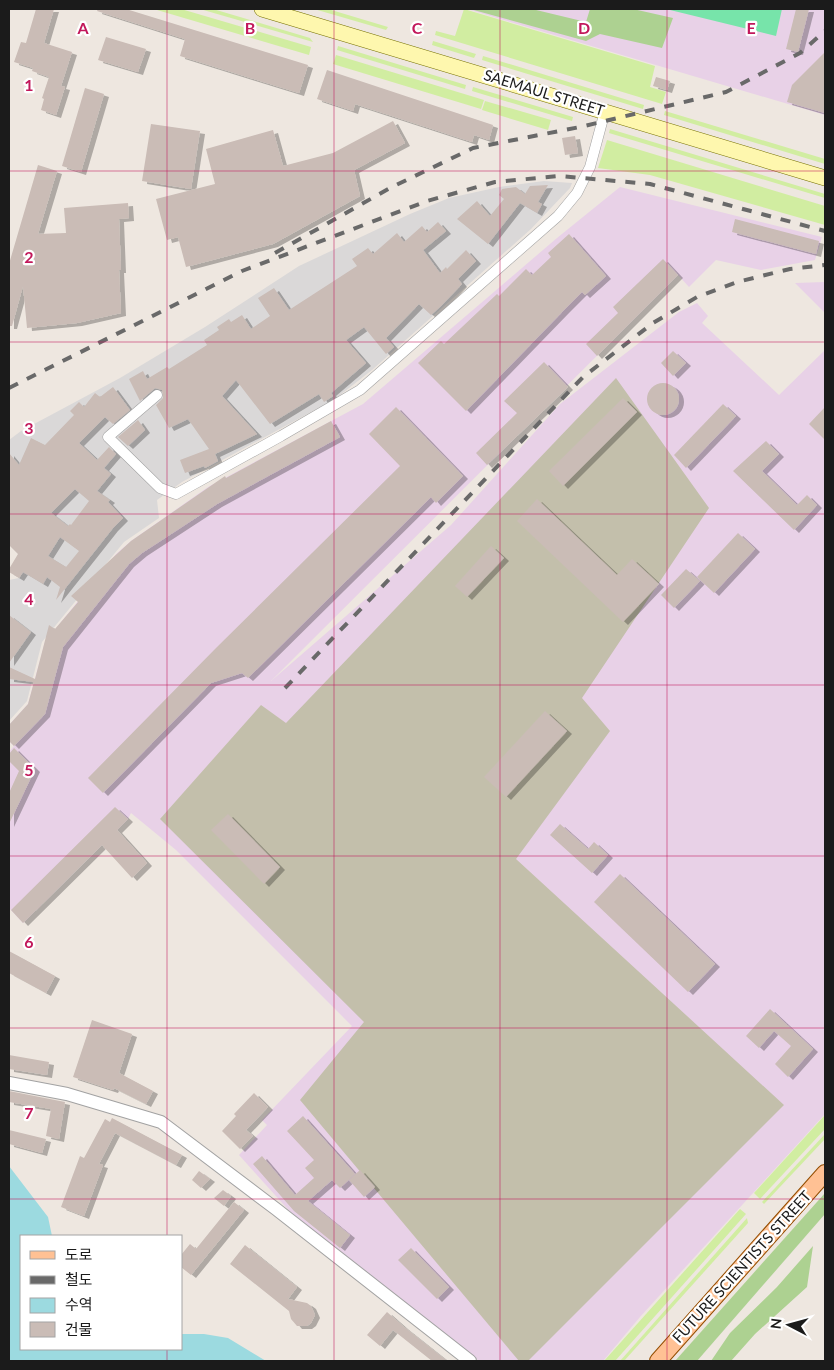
<svg xmlns="http://www.w3.org/2000/svg" width="834" height="1370" viewBox="0 0 834 1370" font-family="Lato,'Noto Sans KR',sans-serif">
<style>
.residential{fill:#dad8d8}
.industrial{fill:#e8d1e7}
.construction{fill:#c3bfab}
.grass{fill:#d1eda1}
.forest{fill:#add191}
.pitch{fill:#77e4aa}
.water{fill:#9cdae0}
.building{fill:#cabcb6;fill-rule:evenodd;filter:url(#shadow)}
.lines{fill:none;stroke-linecap:round;stroke-linejoin:round}
.minor-casing{stroke:#a2a2a2;stroke-width:11}
.tertiary-casing{stroke:#a2a2a2;stroke-width:14}
.secondary-casing{stroke:#757100;stroke-width:16}
.primary-casing{stroke:#934d00;stroke-width:18}
.minor{stroke:#fff;stroke-width:10}
.tertiary{stroke:#fff;stroke-width:12}
.secondary{stroke:#fef7ae;stroke-width:15}
.primary{stroke:#ffc194;stroke-width:16}
.rail{stroke:#696969;stroke-width:4;stroke-dasharray:10 10;stroke-linecap:butt}
.grid{fill:none;stroke:#c2185b;stroke-width:1;stroke-opacity:0.55}
.labels{text-anchor:middle;stroke-width:4.5;stroke-linejoin:round;paint-order:stroke}
.street-label{font-size:15px;fill:#1b1b1b;stroke:#fff}
.grid-label{font-size:16px;text-anchor:middle;font-weight:bold;fill:#c2185b;stroke:#fff;stroke-width:4.5;stroke-linejoin:round;paint-order:stroke}
</style>
<defs>
<filter id="shadow"><feDropShadow dx="5" dy="3" stdDeviation="0" flood-color="#0004"/></filter>
</defs>
<rect width="100%" height="100%" fill="#eee7e0"/>
<!-- residential -->
<polygon class="residential" points="544,181 572,183 570,188 531,229 372,370 335,399 182,482 157,500 159,518 124,542 42,642 27,701 9,721 9,580 19,578 51,528 9,475 9,440 21,431 120,378 205,327 299,266 410,214 449,198 499,187"/>
<!-- industrial -->
<g class="industrial">
<polygon points="467,9 825,9 825,115"/>
<polygon points="620,187 822,237 815,260 761,270 716,260 689,287 678,275 271,681 451,525 560,404 679,312 697,303 708,316 702,323 779,395 825,350 825,1114 640,1317 603,1361 479,1361 293,1215 239,1155 267,1125 262,1120 352,1026 176,850 131,813 128,819 23,923 9,908 9,752 14,746 9,741 9,725 28,704 45,642 116,554 131,541 208,487 363,404 557,238"/>
<polygon points="825,282 825,313 795,283"/>
</g>
<!-- construction -->
<polygon class="construction" points="616,378 709,508 582,698 610,731 516,859 784,1105 528,1361 519,1361 300,1100 364,1022 160,819 261,705 286,723"/>
<!-- grass -->
<g class="grass">
<polygon points="158,9 181,9 311,47 309,55 157,10"/>
<polygon points="200,9 213,9 310,38 313,42"/>
<polygon points="314,9 328,9 388,27 386,30"/>
<polygon points="464,9 655,66 650,87 666,92 662,104 435,35 436,31 455,36"/>
<polygon points="433,41 476,54 474,58 432,45"/>
<polygon points="338,46 466,85 465,89 337,50"/>
<polygon points="336,55 484,100 481,109 333,64"/>
<polygon points="483,56 644,105 643,109 482,60"/>
<polygon points="473,87 573,117 572,121 472,91"/>
<polygon points="485,101 551,120 548,130 482,110"/>
<polygon points="665,111 825,159 825,164 664,115"/>
<polygon points="610,129 825,194 825,198 609,133"/>
<polygon points="607,140 825,206 825,225 650,175 598,168"/>
<polygon points="825,1115 825,1129 760,1199 754,1193"/>
<polygon points="825,1134 825,1139 764,1204 762,1202"/>
<polygon points="740,1209 746,1214 615,1361 604,1361"/>
<polygon points="747,1218 748,1223 624,1361 620,1361"/>
</g>
<!-- forest -->
<g class="forest">
<polygon points="470,9 532,9 586,22 590,9 633,9 673,18 662,48 600,34 586,41"/>
<polygon points="825,1193 825,1214 697,1361 675,1361"/>
<polygon points="813,1246 807,1287 755,1334 731,1361 711,1361 730,1333 777,1287"/>
</g>
<!-- pitch -->
<polygon class="pitch" points="666,9 782,9 776,36"/>
<!-- water -->
<polygon class="water" points="9,1166 48,1217 52,1236 21,1236 21,1349 181,1349 181,1334 204,1334 228,1338 266,1361 9,1361"/>
<!-- building -->
<g class="building">
<polygon points="36,9 54,9 44,43 72,52 61,86 65,87 56,115 41,110 44,99 42,98 49,77 32,71 33,68 14,62 21,42 26,43"/>
<polygon points="98,9 126,9 308,65 299,93 180,56 185,39 97,11"/>
<polygon points="796,9 809,9 798,52 786,49"/>
<polygon points="106,37 146,49 138,72 98,60"/>
<polygon points="825,52 825,113 787,102 792,85"/>
<polygon points="327,70 493,125 489,140 474,135 472,142 355,104 353,111 317,99"/>
<polygon points="656,77 670,81 667,90 653,86"/>
<polygon points="85,88 104,94 81,172 62,166"/>
<polygon points="393,121 405,143 354,170 360,196 273,244 186,267 178,237 167,240 156,199 215,184 206,149 273,130 283,166 333,153"/>
<polygon points="151,124 200,131 191,189 142,181"/>
<polygon points="575,136 578,153 565,155 562,138"/>
<polygon points="38,165 57,171 38,234 66,233 64,208 128,203 129,218 119,219 121,270 119,270 121,313 77,323 27,328 23,286 12,326 9,326 9,264"/>
<polygon points="548,185 538,202 542,204 537,213 520,203 488,244 457,219 477,201 490,216 504,199 499,195 502,189 516,187 525,194 530,186"/>
<polygon points="735,219 819,241 816,254 732,232"/>
<polygon points="438,222 446,231 423,250 440,273 446,267 447,269 466,250 476,261 458,279 462,284 441,306 431,315 419,304 386,338 394,347 386,354 364,327 346,340 366,363 331,393 333,396 324,402 319,394 270,424 236,380 222,396 257,434 215,454 218,461 205,468 204,466 185,473 180,460 209,449 188,419 169,428 156,405 163,398 162,390 155,388 140,401 129,379 143,371 147,379 167,367 169,369 207,345 204,340 219,330 217,327 229,319 231,322 242,315 251,329 270,316 258,298 274,288 289,310 357,266 352,259 368,248 373,254 397,233 404,242 422,226 427,232"/>
<polygon points="569,234 606,276 585,295 582,292 565,309 466,411 418,363 441,341 444,344 497,294 499,296 526,269 532,275 551,257 548,253"/>
<polygon points="663,259 678,275 597,356 586,344 618,313 613,307"/>
<polygon points="673,351 686,363 673,376 661,363"/>
<polygon points="544,362 568,387 487,465 476,453 517,413 504,401"/>
<circle cx="663" cy="399" r="16"/>
<path d="M 113,387 L 130,410 L 113,424 L 105,417 L 79,443 L 97,460 L 109,447 L 116,454 L 104,468 L 111,474 L 97,491 L 110,500 L 108,502 L 123,518 L 113,528 L 56,600 L 60,587 L 47,577 L 43,584 L 23,572 L 19,578 L 9,572 L 9,569 L 18,554 L 9,545 L 9,453 L 19,465 L 31,438 L 45,445 L 74,415 L 70,411 L 79,402 L 84,407 L 95,393 L 100,397 ZM 75,489 L 89,501 L 71,525 L 70,524 L 68,526 L 51,513 ZM 60,537 L 79,551 L 66,567 L 48,556 Z"/>
<polygon points="623,398 637,412 563,486 549,471"/>
<polygon points="723,404 736,416 686,468 674,455"/>
<polygon points="396,407 463,476 436,503 431,497 248,678 242,673 211,683 103,793 88,778 217,647 400,466 369,434"/>
<polygon points="825,407 825,440 809,424"/>
<polygon points="138,420 145,430 128,446 118,437"/>
<polygon points="331,421 340,437 217,504 142,553 129,564 63,647 45,714 14,746 9,741 9,725 28,704 34,682 9,679 9,667 35,679 49,625 55,629 78,602 71,596 131,541 225,476 226,478"/>
<polygon points="766,441 779,454 762,471 797,505 807,495 817,505 794,530 733,471"/>
<polygon points="537,499 617,575 632,559 659,584 623,622 517,521"/>
<polygon points="738,533 755,549 714,593 697,577"/>
<polygon points="491,546 504,558 467,597 455,586"/>
<polygon points="686,569 700,581 674,608 661,595"/>
<polygon points="9,615 31,632 9,663"/>
<polygon points="545,711 567,731 506,797 484,777"/>
<polygon points="14,748 35,769 9,824 9,793 19,771 9,761 9,754"/>
<polygon points="115,807 128,819 117,830 147,863 132,878 102,845 23,923 11,910"/>
<polygon points="228,814 280,867 264,884 211,830"/>
<polygon points="560,824 588,849 594,842 608,855 592,873 550,835"/>
<polygon points="620,874 715,964 688,992 594,902"/>
<polygon points="9,951 55,976 46,993 9,973"/>
<polygon points="770,1009 813,1049 788,1077 775,1064 791,1046 774,1031 759,1048 746,1036"/>
<polygon points="92,1020 132,1034 119,1073 153,1091 146,1104 114,1088 113,1090 73,1077"/>
<polygon points="9,1055 49,1062 47,1075 9,1069"/>
<polygon points="9,1091 65,1102 59,1139 46,1136 51,1109 9,1102"/>
<polygon points="254,1093 268,1107 246,1130 253,1136 240,1149 222,1131 236,1116 234,1114"/>
<polygon points="303,1116 355,1174 340,1188 332,1180 308,1201 350,1235 340,1248 294,1211 253,1164 262,1156 295,1195 314,1178 305,1168 314,1160 287,1131"/>
<polygon points="112,1118 182,1155 176,1165 115,1133 99,1164 103,1165 84,1216 61,1207 80,1156 84,1158 105,1119 110,1122"/>
<polygon points="9,1130 46,1139 42,1153 9,1144"/>
<polygon points="360,1170 375,1187 364,1197 349,1180"/>
<polygon points="199,1171 210,1179 201,1188 192,1180"/>
<polygon points="223,1190 231,1196 224,1206 214,1198"/>
<polygon points="234,1202 244,1210 191,1275 181,1267 181,1255 190,1244 196,1249"/>
<polygon points="245,1245 297,1287 288,1299 307,1303 311,1306 315,1315 311,1323 307,1326 297,1326 291,1319 289,1311 230,1264"/>
<polygon points="411,1248 449,1287 437,1299 398,1260"/>
<polygon points="387,1312 404,1327 447,1361 432,1361 393,1330 380,1346 367,1335"/>
</g>
<g class="lines">
<defs>
<polyline id="minor" points="157,395 108,437 160,488 176,494 281,436 360,390 558,216 577,193 590,167 605,111"/>
<polyline id="tertiary" points="9,1083 67,1094 161,1122 276,1209 470,1361"/>
<polyline id="secondary" points="262,9 825,178"/>
<polyline id="primary" points="658,1361 825,1173"/>
</defs>
<!-- minor casing -->
<use href="#minor" class="minor-casing"/>
<!-- tertiary casing -->
<use href="#tertiary" class="tertiary-casing"/>
<!-- secondary casing -->
<use href="#secondary" class="secondary-casing"/>
<!-- primary casing -->
<use href="#primary" class="primary-casing"/>
<!-- minor -->
<use href="#minor" class="minor"/>
<!-- tertiary -->
<use href="#tertiary" class="tertiary"/>
<!-- secondary -->
<use href="#secondary" class="secondary"/>
<!-- primary -->
<use href="#primary" class="primary"/>
<!-- rail -->
<g class="rail">
<polyline points="275,253 390,188 473,148 580,127 726,92 800,53 825,31"/>
<polyline points="9,388 242,271 427,201 495,182 559,176 650,184 825,231"/>
<polyline points="285,688 583,377 653,323 697,297 737,282 790,269 825,265"/>
</g>
</g>
<!-- grid -->
<path class="grid" d="M 167,9 L 167,1236M 334,9 L 334,1361M 500,9 L 500,1361M 667,9 L 667,1361M 9,171 L 825,171M 9,342 L 825,342M 9,514 L 825,514M 9,685 L 825,685M 9,856 L 825,856M 9,1028 L 825,1028M 9,1199 L 825,1199M 167,1349 L 167,1361"/>
<g class="labels">
<!-- street labels -->
<g class="street-label">
<text transform="translate(544 93) rotate(17)" y="5">SAEMAUL STREET</text>
<text transform="translate(742 1267) rotate(-48)" y="5">FUTURE SCIENTISTS STREET</text>
</g>
</g>
<g class="grid-label">
<text x="83" y="34">A</text>
<text x="250" y="34">B</text>
<text x="417" y="34">C</text>
<text x="584" y="34">D</text>
<text x="751" y="34">E</text>
<text x="29" y="91">1</text>
<text x="29" y="263">2</text>
<text x="29" y="434">3</text>
<text x="29" y="605">4</text>
<text x="29" y="776">5</text>
<text x="29" y="948">6</text>
<text x="29" y="1119">7</text>
</g>
<!-- border -->
<rect width="834" height="1370" fill="none" stroke="#1b1b1b" stroke-width="20"/>
<!-- legend -->
<rect x="20" y="1235" width="162" height="115" fill="#ffffff" stroke="#a4a4a4"/>
<rect x="30" y="1251" width="25" height="8" fill="#ffc194" stroke="#a4a4a4"/>
<text x="65" y="1260" font-size="15" fill="#1b1b1b">도로</text>
<rect x="30" y="1276" width="25" height="8" fill="#696969" stroke="#a4a4a4"/>
<text x="65" y="1285" font-size="15" fill="#1b1b1b">철도</text>
<rect x="30" y="1298" width="25" height="15" fill="#9cdae0" stroke="#a4a4a4"/>
<text x="65" y="1310" font-size="15" fill="#1b1b1b">수역</text>
<rect x="30" y="1322" width="25" height="15" fill="#cabcb6" stroke="#a4a4a4"/>
<text x="65" y="1335" font-size="15" fill="#1b1b1b">건물</text>
<!-- north arrow -->
<g transform="translate(789 1325) rotate(276)" stroke="#ffffff" stroke-width="4" paint-order="stroke">
<path d="M0-4L9 19L0 12L-9 19Z" fill="#1b1b1b"/>
<text y="-8" font-size="14" font-weight="bold" text-anchor="middle" fill="#1b1b1b">N</text>
</g>
</svg>
